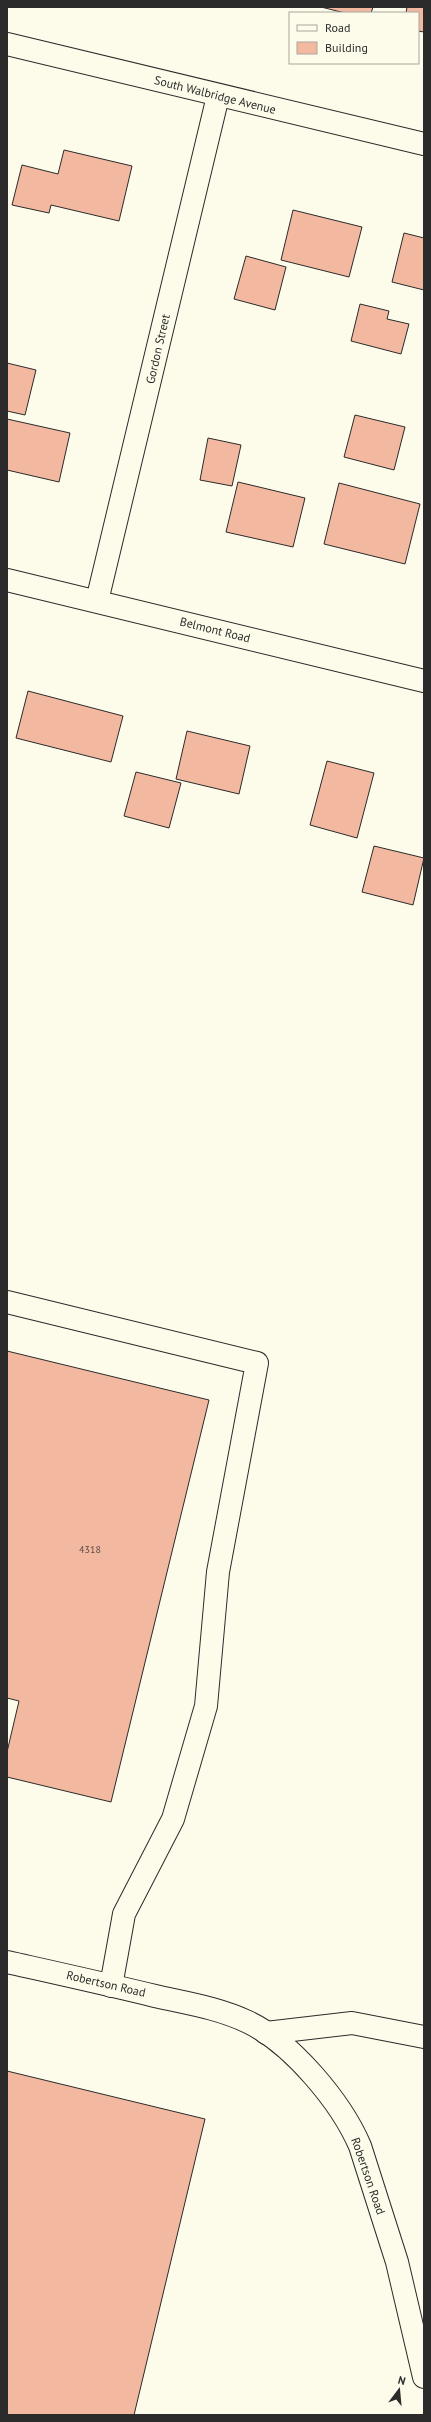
<svg xmlns="http://www.w3.org/2000/svg" width="431" height="2422" viewBox="0 0 431 2422" font-family="'PT Sans',sans-serif">
<style>
.building{fill:#f2b8a0;stroke:#2b2b2b}
.lines{fill:none;stroke-linecap:round;stroke-linejoin:round}
.minor-casing{stroke:#2b2b2b;stroke-width:24}
.minor{stroke:#fdfbea;stroke-width:22}
.labels{text-anchor:middle;stroke-width:3;stroke-linejoin:round;paint-order:stroke}
.number-label{font-size:10px;fill:#5d4e48}
.street-label{font-size:12px;fill:#2b2b2b;stroke:#fdfbea}
</style>
<rect width="100%" height="100%" fill="#fdfbea"/>
<!-- building -->
<g class="building">
<polygon points="321,7 373,7 371,13 345,13"/>
<polygon points="407,7 424,7 424,32 418,31 418,13 406,13"/>
<polygon points="64,150 132,166 119,221 51,205 49,213 12,205 22,165 58,174"/>
<polygon points="293,210 362,227 349,277 281,260"/>
<polygon points="404,233 424,238 424,290 392,282"/>
<polygon points="246,256 286,267 275,310 234,299"/>
<polygon points="360,304 389,311 387,319 409,324 401,354 351,341"/>
<polygon points="7,363 36,370 25,415 7,411"/>
<polygon points="355,415 405,427 394,470 344,457"/>
<polygon points="7,419 70,433 59,482 7,470"/>
<polygon points="208,438 241,445 232,486 200,480"/>
<polygon points="238,482 305,498 293,547 226,532"/>
<polygon points="339,483 420,504 405,564 324,544"/>
<polygon points="28,691 123,716 111,762 16,738"/>
<polygon points="187,731 250,746 239,794 176,779"/>
<polygon points="327,761 374,773 357,838 310,825"/>
<polygon points="136,772 181,783 169,828 124,816"/>
<polygon points="374,846 424,858 413,905 362,892"/>
<polygon points="7,1351 209,1400 111,1802 7,1777 7,1752 19,1701 7,1698"/>
<polygon points="7,2071 205,2119 134,2415 7,2415"/>
</g>
<g class="lines">
<defs>
<g id="minor">
<polyline points="7,44 424,144"/>
<polyline points="7,580 424,681"/>
<polyline points="97,601 218,96"/>
<polyline points="7,1302 257,1363 218,1572 206,1706 173,1819 124,1914 111,1986"/>
<path d="M 7,1962 C 56,1973 106,1984 155,1996 C 186,2003 219,2008 248,2022 C 292,2043 341,2102 360,2146 L 397,2262 L 424,2377"/>
<polyline points="266,2033 352,2023 424,2037"/>
</g>
</defs>
<!-- minor casing -->
<use href="#minor" class="minor-casing"/>
<!-- minor -->
<use href="#minor" class="minor"/>
</g>
<g class="labels">
<!-- number labels -->
<g class="number-label">
<text x="90" y="1553">4318</text>
</g>
<!-- street labels -->
<g class="street-label">
<text transform="translate(215 95) rotate(14)" y="4">South Walbridge Avenue</text>
<text transform="translate(158 349) rotate(-77)" y="4">Gordon Street</text>
<text transform="translate(215 630) rotate(14)" y="4">Belmont Road</text>
<text transform="translate(106 1984) rotate(13)" y="4">Robertson Road</text>
<text transform="translate(368 2176) rotate(71)" y="4">Robertson Road</text>
</g>
</g>
<!-- border -->
<rect width="431" height="2422" fill="none" stroke="#2b2b2b" stroke-width="16"/>
<!-- legend -->
<rect x="289" y="12" width="130" height="52" fill="#fdfbea" stroke="#a9a89e"/>
<rect x="297" y="25" width="20" height="6" fill="#fdfbea" stroke="#a9a89e"/>
<text x="325" y="32" font-size="12" fill="#2b2b2b">Road</text>
<rect x="297" y="42" width="20" height="12" fill="#f2b8a0" stroke="#a9a89e"/>
<text x="325" y="52" font-size="12" fill="#2b2b2b">Building</text>
<!-- north arrow -->
<g transform="translate(399 2390) rotate(16)" stroke="#fdfbea" stroke-width="3" paint-order="stroke">
<path d="M0-3L7 15L0 10L-7 15Z" fill="#2b2b2b"/>
<text y="-6" font-size="11" font-weight="bold" text-anchor="middle" fill="#2b2b2b">N</text>
</g>
</svg>
